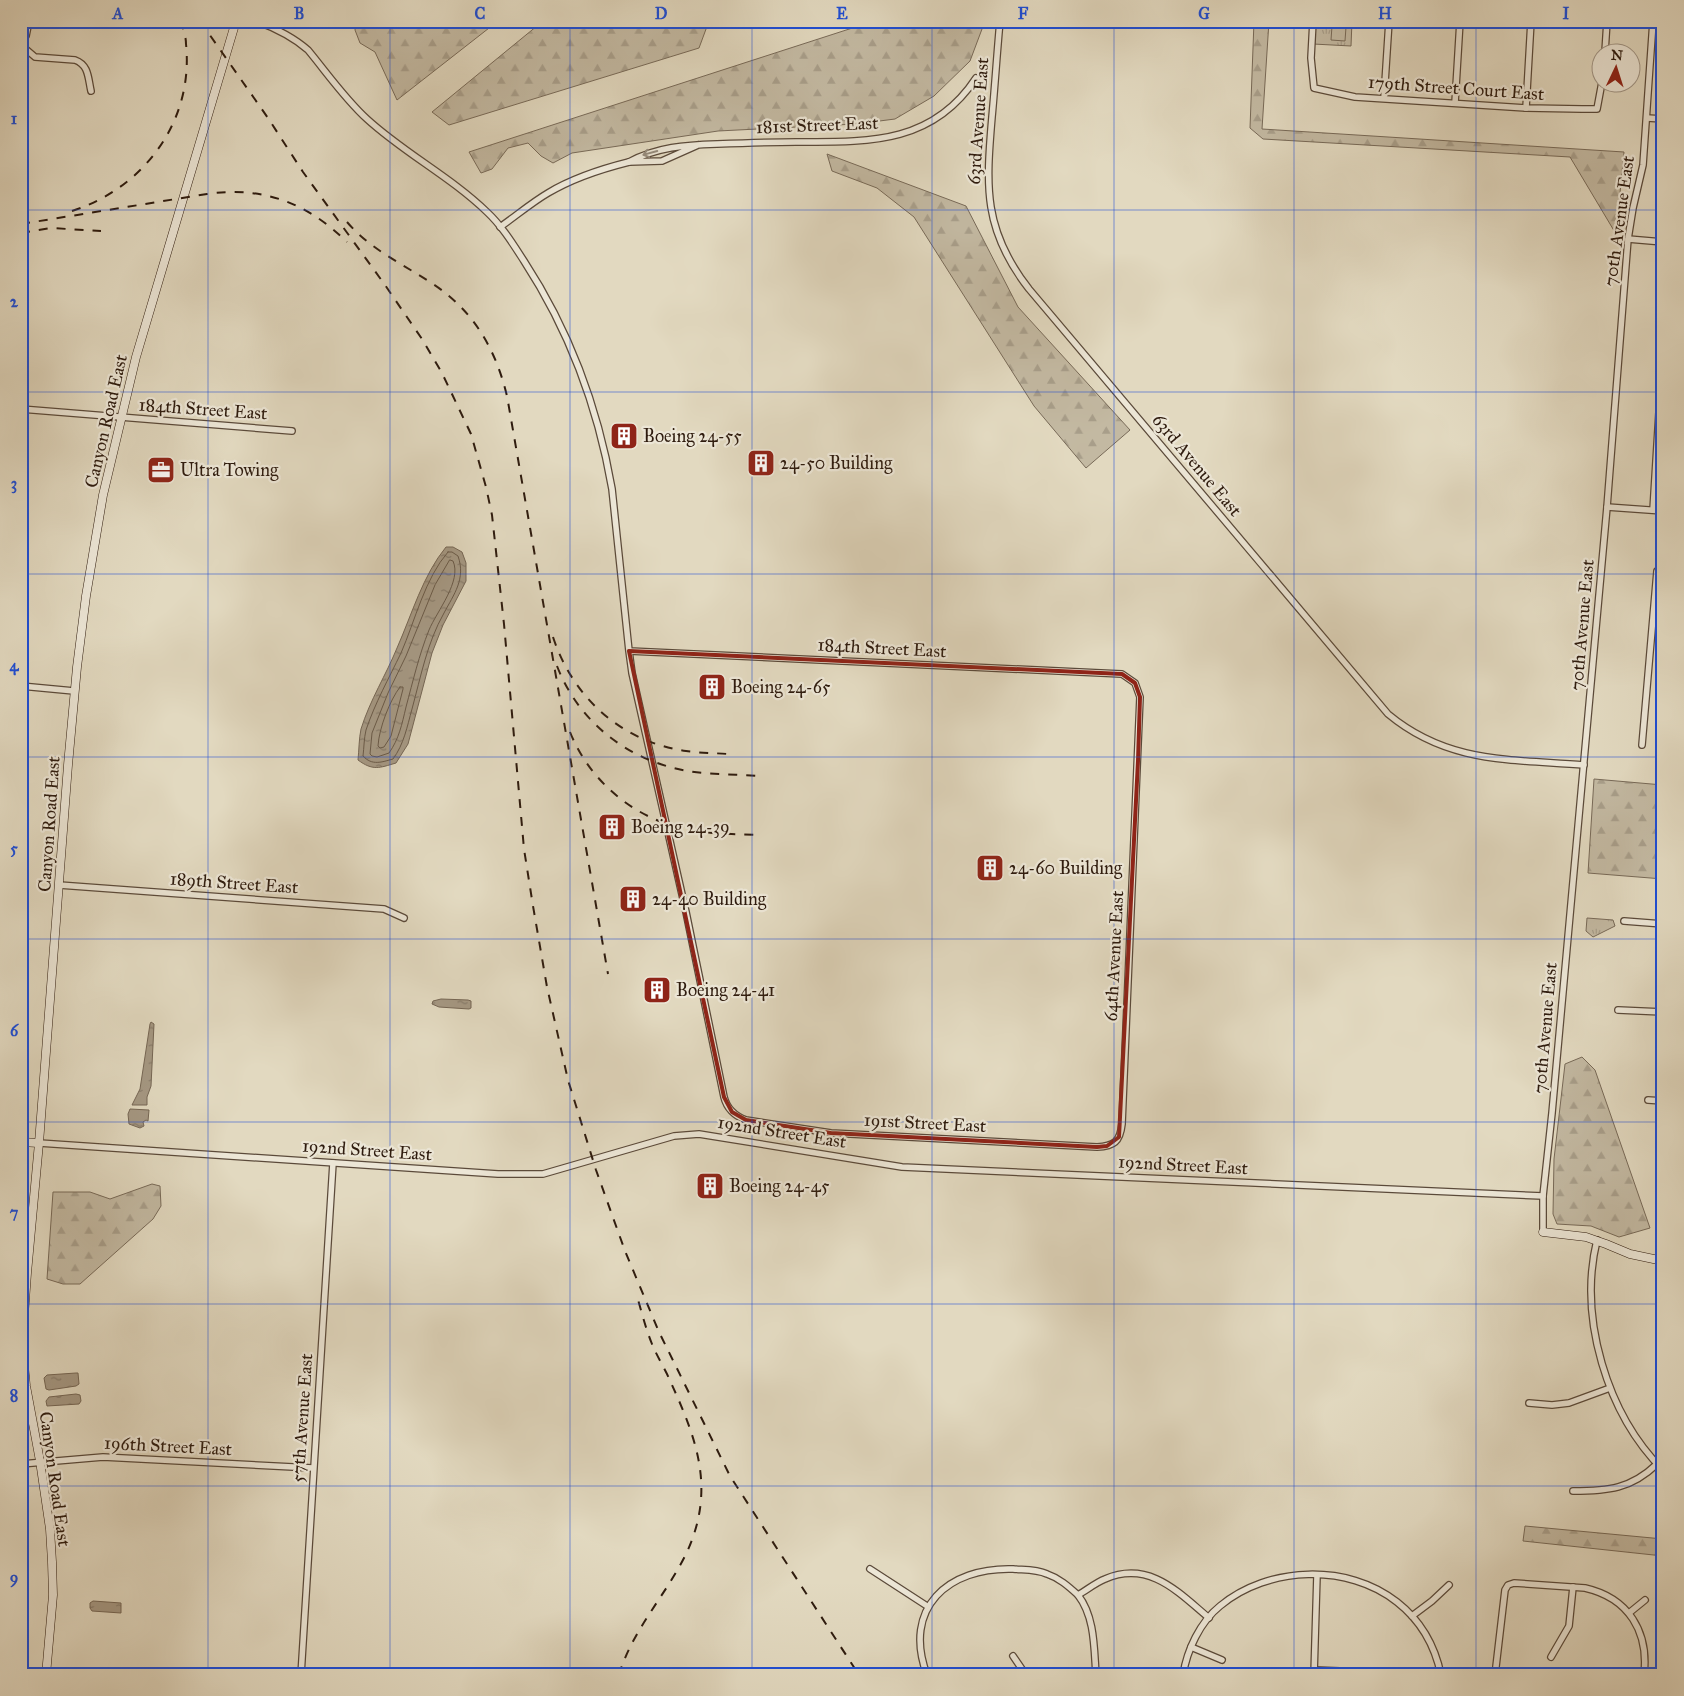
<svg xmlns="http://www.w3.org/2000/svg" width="1684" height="1696" viewBox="0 0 1684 1696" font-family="'IM FELL Great Primer',serif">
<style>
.grass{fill:url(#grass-tufts);stroke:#786a58}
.forest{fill:url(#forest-firs);stroke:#786a58}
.pitch{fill:#c3b9a2;stroke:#786a58}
.water{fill:url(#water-ripples);stroke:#756654}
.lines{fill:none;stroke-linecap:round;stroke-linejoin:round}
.shore{stroke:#6a5a48;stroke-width:1}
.street-casing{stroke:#5b4a3a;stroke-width:8}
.secondary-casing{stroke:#2e1b0e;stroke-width:9}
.street{stroke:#ece6d6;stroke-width:5.5}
.secondary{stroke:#ece6d6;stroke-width:8}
.rail{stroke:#2e1b0e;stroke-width:2;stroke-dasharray:9 9;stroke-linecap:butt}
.oneway{stroke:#968b7c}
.marked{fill:none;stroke:#8f2418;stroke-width:4;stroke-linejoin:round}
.grid{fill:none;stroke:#1d4ed8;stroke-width:1;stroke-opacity:0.55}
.labels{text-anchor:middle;stroke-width:4.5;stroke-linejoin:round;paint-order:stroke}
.street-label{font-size:18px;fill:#2e1b0e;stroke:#ece6d6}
.poi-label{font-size:18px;fill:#2e1b0e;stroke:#ece6d6;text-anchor:start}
.neatline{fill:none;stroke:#1d4ed8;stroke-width:2}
.grid-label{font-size:16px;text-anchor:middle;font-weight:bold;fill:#1d4ed8}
</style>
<defs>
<pattern id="grass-tufts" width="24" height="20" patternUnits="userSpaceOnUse" patternTransform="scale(1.25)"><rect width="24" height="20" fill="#c3b9a2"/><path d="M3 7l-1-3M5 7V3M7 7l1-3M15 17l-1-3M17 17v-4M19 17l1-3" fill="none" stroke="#a89e8a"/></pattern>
<pattern id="forest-firs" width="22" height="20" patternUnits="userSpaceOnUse" patternTransform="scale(1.25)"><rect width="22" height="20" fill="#c3b9a2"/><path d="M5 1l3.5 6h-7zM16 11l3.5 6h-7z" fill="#a89e8a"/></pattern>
<pattern id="water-ripples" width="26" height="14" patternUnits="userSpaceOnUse" patternTransform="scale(1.25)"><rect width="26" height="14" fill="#a59883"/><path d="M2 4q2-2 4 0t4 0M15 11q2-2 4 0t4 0" fill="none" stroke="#877b6a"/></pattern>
</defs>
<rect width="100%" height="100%" fill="#e2d9c0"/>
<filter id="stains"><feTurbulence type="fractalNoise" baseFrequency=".004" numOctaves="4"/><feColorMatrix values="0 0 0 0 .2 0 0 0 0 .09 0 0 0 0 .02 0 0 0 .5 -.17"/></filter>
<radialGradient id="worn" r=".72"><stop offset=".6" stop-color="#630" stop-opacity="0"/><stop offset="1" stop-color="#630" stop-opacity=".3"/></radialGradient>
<!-- grass -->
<g class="grass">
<polygon points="1315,21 1352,21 1351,46 1313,44"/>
<polygon points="1587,918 1613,920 1615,926 1593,937 1586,931"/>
</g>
<!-- forest -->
<g class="forest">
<polygon points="356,21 498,21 397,100 375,52 360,43 355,30"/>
<polygon points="543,21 709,21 699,48 449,125 432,112"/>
<polygon points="874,21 985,21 970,61 934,96 895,119 856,124 718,131 572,153 553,163 541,156 528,143 508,148 492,169 481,173 469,152"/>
<polygon points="1254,21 1269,21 1262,129 1624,152 1616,234 1570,157 1263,139 1250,128"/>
<polygon points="827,154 966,206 1018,307 1130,430 1086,468 1034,406 914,217 877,188 832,171"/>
<polygon points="1594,779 1663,785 1663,879 1588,873"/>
<polygon points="1582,1057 1595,1070 1650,1228 1619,1237 1591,1226 1557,1224 1553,1214 1554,1159 1565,1064"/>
<polygon points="152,1184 160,1186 161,1206 153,1219 80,1284 63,1284 47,1279 53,1192 90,1192 110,1199"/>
<polygon points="1525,1526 1663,1539 1663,1556 1523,1541"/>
</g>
<!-- pitch -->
<polygon class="pitch" points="1332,26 1346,27 1345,41 1331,40"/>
<!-- water -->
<g class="water">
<path d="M 446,547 L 453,547 L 462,552 L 466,563 L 466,581 L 443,625 L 432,653 L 408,744 L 396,763 C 379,768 373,771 358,760 C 359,750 359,738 361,729 C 370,700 386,675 397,648 C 412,614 423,575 446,547 Z"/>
<polygon points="441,999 468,1000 471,1001 471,1008 469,1009 439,1007 432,1004 433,1001"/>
<polygon points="151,1022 154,1024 151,1086 147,1097 147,1105 132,1105 140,1089 150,1024"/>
<polygon points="130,1109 149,1110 148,1121 146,1120 143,1122 144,1126 140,1128 129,1124 128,1114"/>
<polygon points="76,1373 78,1373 79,1384 76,1386 49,1390 46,1389 44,1378 47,1375"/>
<polygon points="76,1394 80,1395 81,1401 79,1404 47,1406 46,1401 49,1397"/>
<polygon points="93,1601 121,1603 121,1613 92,1611 90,1608 90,1603"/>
</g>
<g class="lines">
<!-- shore -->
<g class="shore">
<path d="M 448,552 L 452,552 L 458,556 C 466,579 454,594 444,613 C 427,643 421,676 412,709 C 407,727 404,744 393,759 C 382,762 372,766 363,756 C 364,748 364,738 366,730 C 375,703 389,678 401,653 C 415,621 425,578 448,552 Z"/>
<path d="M 450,560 L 453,561 C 462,581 437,611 429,630 C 419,655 413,681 406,707 C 402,724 399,739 389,753 L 377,757 L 372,756 L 370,754 L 372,733 L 388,693 L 406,656 L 435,585 Z"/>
<path d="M 400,687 L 403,687 L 403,689 L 391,736 L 384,747 L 380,748 L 378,746 C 379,728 390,700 400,687 Z"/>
</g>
<defs>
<g id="street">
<path d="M 256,21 C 275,28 292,36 308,50 C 327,73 345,99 367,119 C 404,153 451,177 487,212 C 502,226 513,244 524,261 C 569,330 598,408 612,489 L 629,651 L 632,673 L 686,912 L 724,1097 C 727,1109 735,1116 746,1120 L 831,1133 L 1097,1147 C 1114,1146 1120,1142 1122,1124 L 1140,697 L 1135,683 L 1122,674 L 629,651"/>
<path d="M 1000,21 C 997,53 995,85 992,117 C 986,187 983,230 1029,289 L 1388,714 C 1448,764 1511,759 1584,765"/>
<polyline points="1313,21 1311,58 1314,88 1355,97 1526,108 1582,109 1597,109 1602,82"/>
<polyline points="21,41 26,36 29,21"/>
<path d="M 21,45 L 35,57 L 75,60 C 89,65 88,78 91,91"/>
<polyline points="1605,52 1607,21"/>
<polyline points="1384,98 1389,21"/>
<polyline points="1455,103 1460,21"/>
<polyline points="1526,108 1531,21"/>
<polyline points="1647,118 1663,119"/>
<path d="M 698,145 L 662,161 L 629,162 C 657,147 685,145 717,144 C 743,143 770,142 796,142 C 867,142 932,145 976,78"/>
<path d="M 500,227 C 516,216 531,203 548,193 C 573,178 601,169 629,162"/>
<polyline points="1628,239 1663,242"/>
<polyline points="21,409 292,431"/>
<polyline points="1607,507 1663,511"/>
<polyline points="1653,510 1663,347"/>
<polyline points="21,686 74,691"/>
<polyline points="1642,745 1657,571 1663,571"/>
<polyline points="59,885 384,909 404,918"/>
<polyline points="1624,921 1663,924"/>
<polyline points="1618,1010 1663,1012"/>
<polyline points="1648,1100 1663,1101"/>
<polyline points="39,1143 498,1174 543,1174 674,1136 699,1134 902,1167 1543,1196"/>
<polyline points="1543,1232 1543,1196 1552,1113 1607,507 1628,239 1633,208 1643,165 1653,21"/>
<path d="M 1597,1240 C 1578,1318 1607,1414 1663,1470"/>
<polyline points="1529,1403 1552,1405 1569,1403 1610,1388"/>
<polyline points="21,1464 103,1457 313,1468"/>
<path d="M 1573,1491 C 1608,1491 1631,1489 1657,1464"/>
<polyline points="870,1569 927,1606"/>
<path d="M 1078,1595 C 1095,1617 1094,1648 1096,1675"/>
<polyline points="1629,1613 1645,1600"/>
<polyline points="1412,1616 1432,1601 1449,1585"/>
<polyline points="1191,1647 1222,1660"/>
<polyline points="1013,1656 1026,1675"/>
<polyline points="1551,1657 1569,1626 1573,1587"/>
<polyline points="1315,1670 1340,1671"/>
<polyline points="301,1675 333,1163"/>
<path d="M 927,1675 C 902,1608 948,1567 1013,1569 C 1024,1570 1036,1569 1047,1574 C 1059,1578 1068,1586 1078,1595 C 1087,1590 1095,1583 1105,1579 C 1149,1560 1178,1592 1209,1618"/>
<path d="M 1183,1675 C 1187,1650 1200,1622 1220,1606 C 1268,1566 1348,1563 1397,1602 C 1420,1620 1435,1646 1441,1675"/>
<polyline points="1314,1675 1317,1575"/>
<path d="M 1495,1675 L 1505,1590 L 1508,1585 L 1514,1583 L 1585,1588 C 1629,1598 1649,1632 1644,1675"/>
</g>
<g id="secondary">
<polyline points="21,1142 39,1143"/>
<polyline points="1543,1232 1586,1237 1606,1244 1630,1254 1663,1261"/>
<polyline points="46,1675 53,1595 52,1562 50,1529 40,1461 26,1386 22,1344 27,1273 39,1143 68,765 77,667 86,596 103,495 136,357 236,21"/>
</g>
</defs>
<!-- street casing -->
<use href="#street" class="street-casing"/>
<!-- secondary casing -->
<use href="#secondary" class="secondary-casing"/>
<!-- street -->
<use href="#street" class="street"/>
<!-- secondary -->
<use href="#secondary" class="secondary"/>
<!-- rail -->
<g class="rail">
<polyline points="200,21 268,118 303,172 385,285 422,339 442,373 471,434 486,487 492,515 504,624 524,849 533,906 547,987 568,1080 596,1170 625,1251 659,1332 730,1476 859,1675"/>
<path d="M 72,211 C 144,188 194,121 186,44 C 186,36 183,29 181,21"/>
<path d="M 347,222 C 371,250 403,264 433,284 C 474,311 496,350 507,396 L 608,974"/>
<path d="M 21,224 L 207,194 C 264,186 307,203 347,242"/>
<polyline points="21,233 51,228 101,231"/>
<path d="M 553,637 C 573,698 622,742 686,751 C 700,753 714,753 728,754"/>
<path d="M 557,666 C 579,723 629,761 688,771 C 711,775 736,774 760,776"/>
<path d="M 570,732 C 589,780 633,818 685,829 C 708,834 733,834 757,835"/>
<path d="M 619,1675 C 632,1630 667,1594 687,1552 C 717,1486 695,1435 667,1374 C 662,1364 656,1354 652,1344 C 645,1327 641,1309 636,1293"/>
</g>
</g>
<!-- one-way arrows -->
<defs><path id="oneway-shaft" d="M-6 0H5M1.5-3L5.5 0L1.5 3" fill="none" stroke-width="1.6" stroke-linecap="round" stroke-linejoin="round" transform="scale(1.25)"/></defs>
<use class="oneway" href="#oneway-shaft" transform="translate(650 153) rotate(165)"/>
<!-- marked area -->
<path class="marked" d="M 629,651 L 1122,674 L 1135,683 L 1140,697 L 1138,761 L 1119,1137 L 1107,1146 L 1097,1147 L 831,1133 L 746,1120 L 732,1112 L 724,1097 Z"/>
<!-- grid -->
<path class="grid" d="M 208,21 L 208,1675M 390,21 L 390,1675M 570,21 L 570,1675M 752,21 L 752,1675M 932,21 L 932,1675M 1114,21 L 1114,1675M 1294,21 L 1294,1675M 1476,21 L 1476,1675M 21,210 L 1663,210M 21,392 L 1663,392M 21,574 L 1663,574M 21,757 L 1663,757M 21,939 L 1663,939M 21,1122 L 1663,1122M 21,1304 L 1663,1304M 21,1486 L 1663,1486"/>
<!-- icons -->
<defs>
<symbol id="building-square" viewBox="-11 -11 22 22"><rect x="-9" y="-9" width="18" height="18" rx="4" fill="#8f2418" stroke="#ece6d6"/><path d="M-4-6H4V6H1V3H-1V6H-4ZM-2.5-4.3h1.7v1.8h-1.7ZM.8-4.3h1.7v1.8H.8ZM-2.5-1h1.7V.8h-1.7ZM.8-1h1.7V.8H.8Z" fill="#fff"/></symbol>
<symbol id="office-square" viewBox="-11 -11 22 22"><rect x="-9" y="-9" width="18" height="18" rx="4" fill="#8f2418" stroke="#ece6d6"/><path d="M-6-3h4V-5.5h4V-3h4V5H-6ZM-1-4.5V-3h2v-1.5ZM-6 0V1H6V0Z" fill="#fff"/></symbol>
</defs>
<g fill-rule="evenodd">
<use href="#building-square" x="608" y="420" width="32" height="32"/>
<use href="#building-square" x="745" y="447" width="32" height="32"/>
<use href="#office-square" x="145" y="454" width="32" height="32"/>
<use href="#building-square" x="696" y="671" width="32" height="32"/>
<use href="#building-square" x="596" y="811" width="32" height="32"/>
<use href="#building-square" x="974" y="852" width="32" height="32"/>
<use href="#building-square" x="617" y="883" width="32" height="32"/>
<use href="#building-square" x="641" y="974" width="32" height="32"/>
<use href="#building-square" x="694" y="1170" width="32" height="32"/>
</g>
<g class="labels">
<!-- street labels -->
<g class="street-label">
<text transform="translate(1456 88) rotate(4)" y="6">179th Street Court East</text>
<text transform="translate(978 121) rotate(-86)" y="6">63rd Avenue East</text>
<text transform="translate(817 125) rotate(-2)" y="6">181st Street East</text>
<text transform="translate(1619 221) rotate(-82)" y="6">70th Avenue East</text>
<text transform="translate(203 409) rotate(4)" y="6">184th Street East</text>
<text transform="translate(106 421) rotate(-77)" y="6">Canyon Road East</text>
<text transform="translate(1197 465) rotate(50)" y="6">63rd Avenue East</text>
<text transform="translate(1582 625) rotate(-85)" y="6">70th Avenue East</text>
<text transform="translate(882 648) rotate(3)" y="6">184th Street East</text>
<text transform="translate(49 824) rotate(-86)" y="6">Canyon Road East</text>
<text transform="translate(234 883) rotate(4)" y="6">189th Street East</text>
<text transform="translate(1114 956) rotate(-87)" y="6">64th Avenue East</text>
<text transform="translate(1545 1028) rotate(-85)" y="6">70th Avenue East</text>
<text transform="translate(925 1123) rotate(3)" y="6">191st Street East</text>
<text transform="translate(782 1132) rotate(9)" y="6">192nd Street East</text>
<text transform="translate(367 1150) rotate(4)" y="6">192nd Street East</text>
<text transform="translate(1183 1165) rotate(3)" y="6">192nd Street East</text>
<text transform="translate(302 1418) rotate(-86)" y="6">57th Avenue East</text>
<text transform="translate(168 1446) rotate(3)" y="6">196th Street East</text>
<text transform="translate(55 1479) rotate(82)" y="6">Canyon Road East</text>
</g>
<!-- poi labels -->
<g class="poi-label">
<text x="643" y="442">Boeing 24-55</text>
<text x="780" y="469">24-50 Building</text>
<text x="180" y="476">Ultra Towing</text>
<text x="731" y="693">Boeing 24-65</text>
<text x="631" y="833">Boeing 24-39</text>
<text x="1009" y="874">24-60 Building</text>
<text x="652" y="905">24-40 Building</text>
<text x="676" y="996">Boeing 24-41</text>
<text x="729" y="1192">Boeing 24-45</text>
</g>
</g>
<!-- margin -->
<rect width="1684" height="1696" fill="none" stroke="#e2d9c0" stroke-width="55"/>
<!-- north arrow -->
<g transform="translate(1616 68) rotate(4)"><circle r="24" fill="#ece6d6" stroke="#a09586"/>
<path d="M0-4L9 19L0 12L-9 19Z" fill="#8f2418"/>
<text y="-8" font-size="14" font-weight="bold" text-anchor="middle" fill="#2e1b0e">N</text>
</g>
<rect x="28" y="28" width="1628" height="1640" class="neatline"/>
<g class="grid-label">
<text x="118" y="19">A</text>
<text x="299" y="19">B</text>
<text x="480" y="19">C</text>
<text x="661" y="19">D</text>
<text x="842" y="19">E</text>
<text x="1023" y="19">F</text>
<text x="1204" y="19">G</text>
<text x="1385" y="19">H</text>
<text x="1566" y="19">I</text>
<text x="14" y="124">1</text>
<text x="14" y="307">2</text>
<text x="14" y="489">3</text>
<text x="14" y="671">4</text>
<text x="14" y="854">5</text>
<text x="14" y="1036">6</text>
<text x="14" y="1218">7</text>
<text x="14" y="1401">8</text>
<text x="14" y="1583">9</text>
</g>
<rect width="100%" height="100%" filter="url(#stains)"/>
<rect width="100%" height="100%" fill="url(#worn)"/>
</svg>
